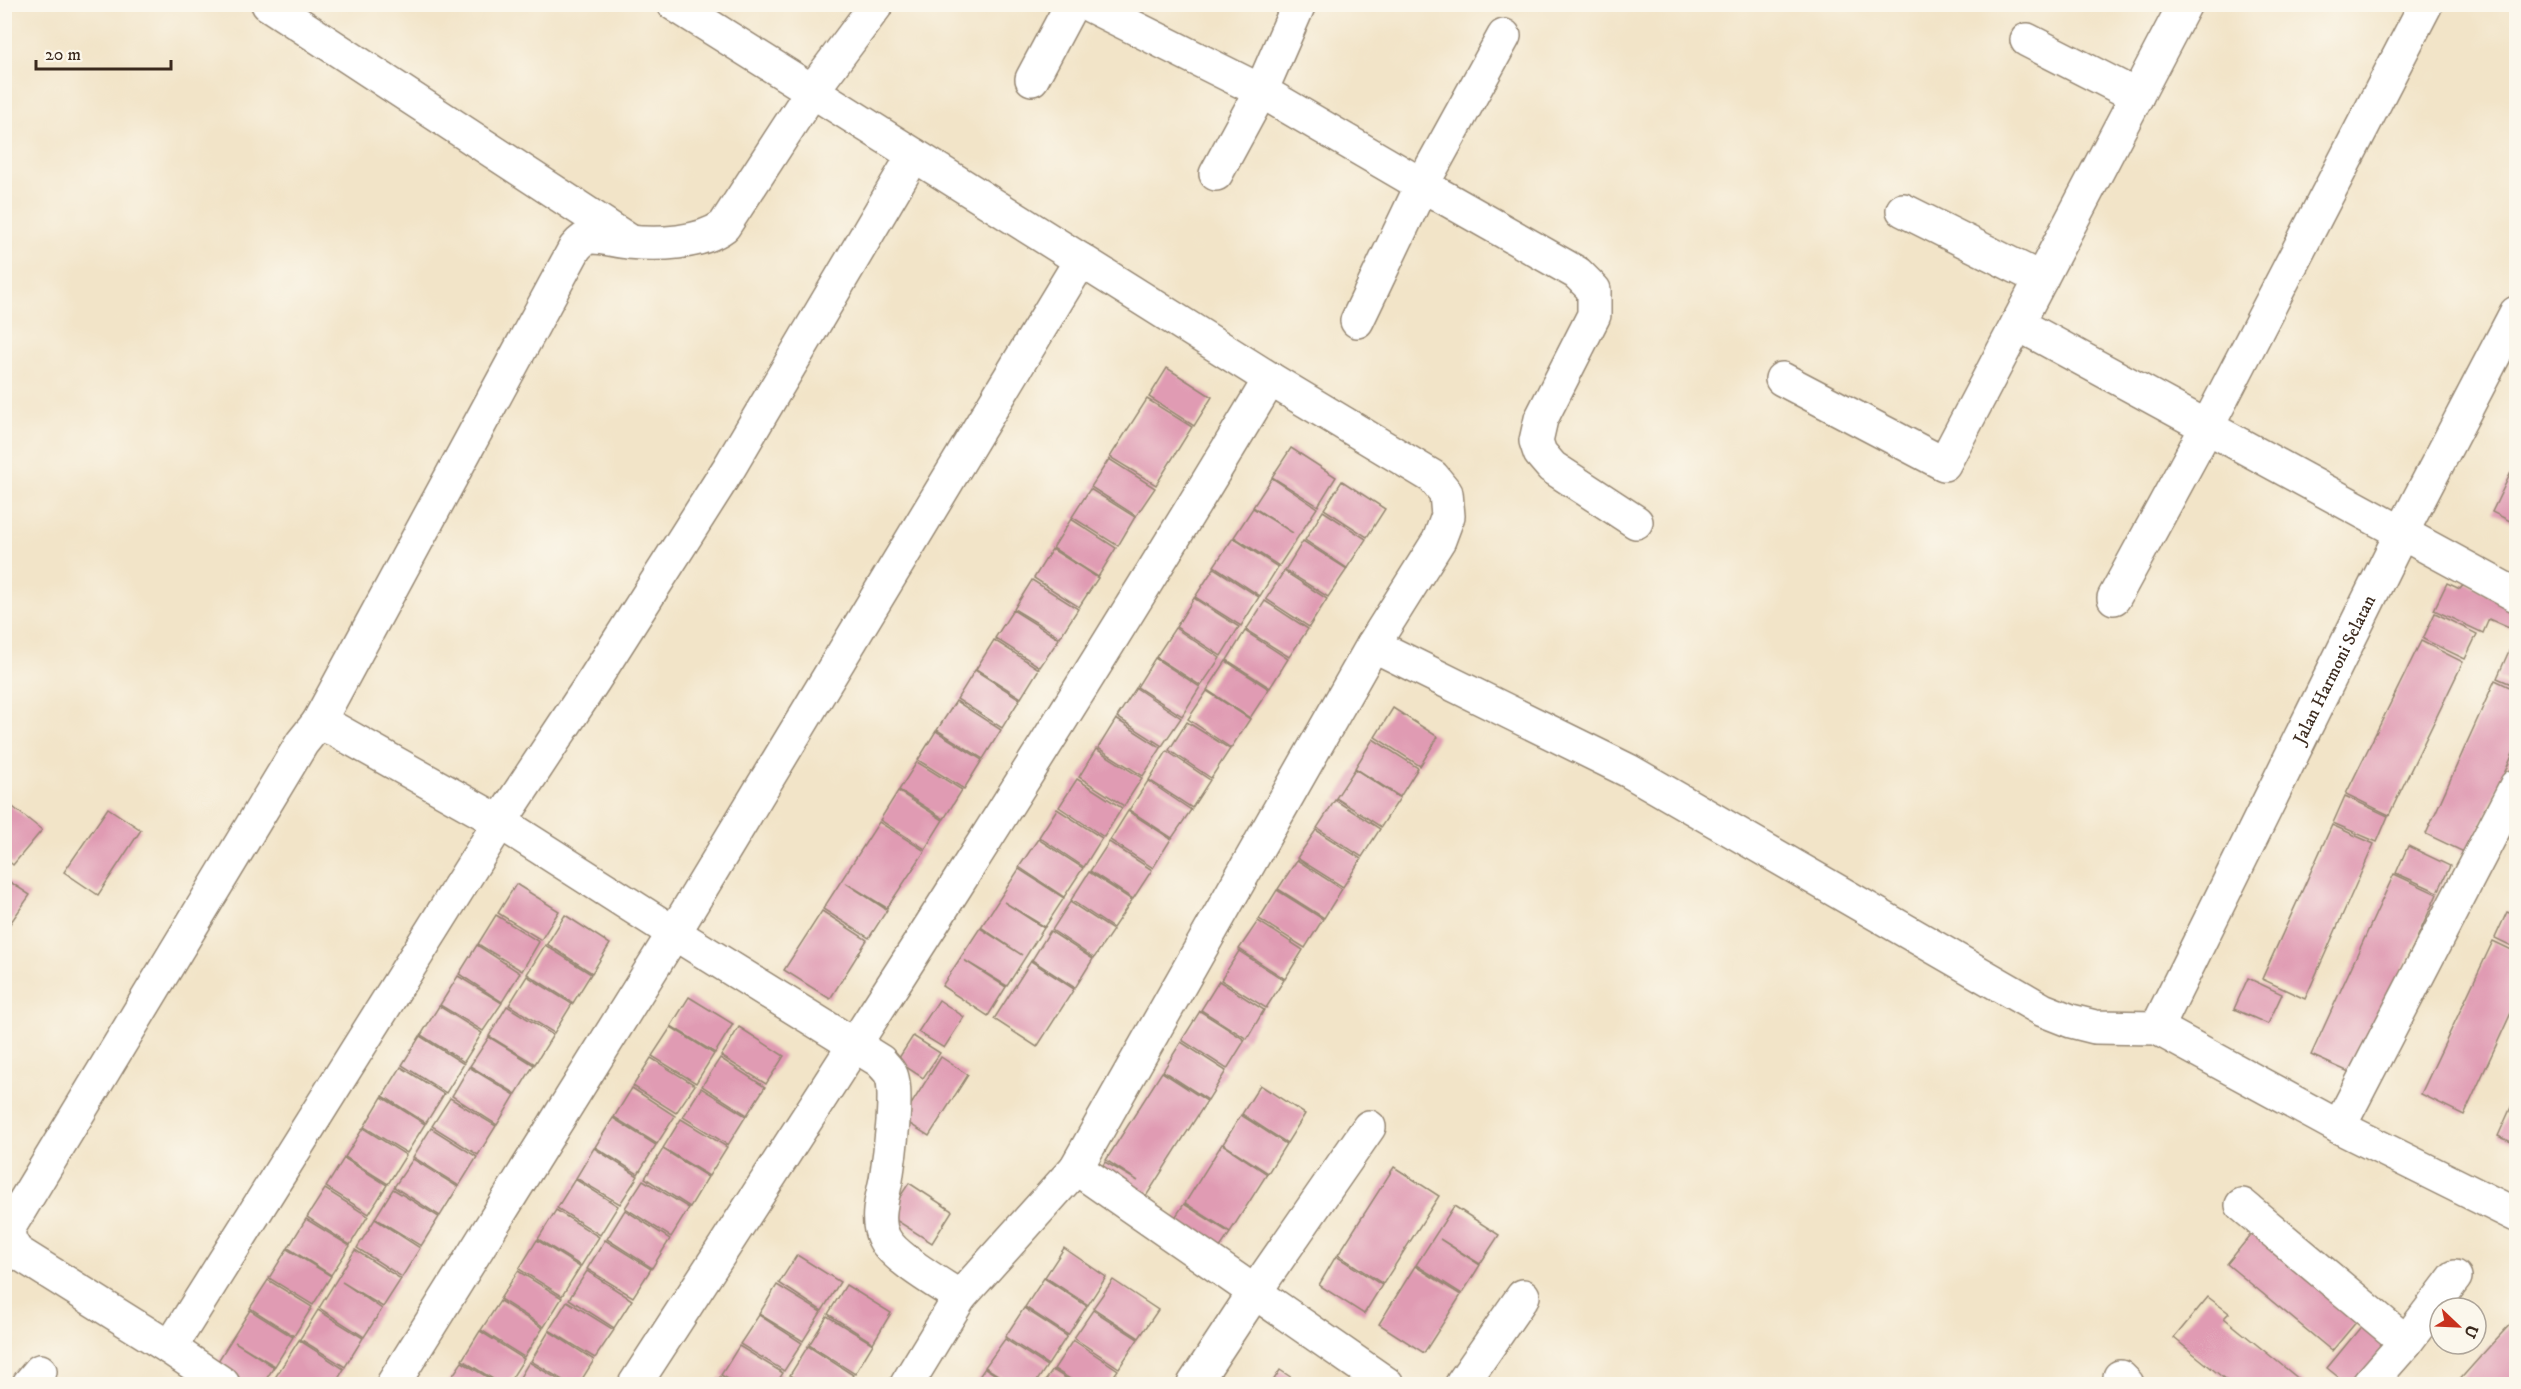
<svg xmlns="http://www.w3.org/2000/svg" width="2521" height="1389" viewBox="0 0 2521 1389" font-family="'IM FELL DW Pica',serif">
<style>
.building{fill:#e09bb3}
.lines{fill:none;stroke-linecap:round;stroke-linejoin:round}
.street-casing{stroke:#968773;stroke-width:36}
.street{stroke:#fff;stroke-width:33}
.labels{text-anchor:middle;stroke-width:6;stroke-linejoin:round;paint-order:stroke}
.street-label{font-size:18px;fill:#3b2a1e;stroke:#fbf7ec}
</style>
<rect width="100%" height="100%" fill="#fbf7ec"/>
<filter id="ink" filterUnits="userSpaceOnUse"><feTurbulence type="fractalNoise" baseFrequency=".0167" numOctaves="2"/><feDisplacementMap in="SourceGraphic" scale="12" xChannelSelector="R" yChannelSelector="G"/><feConvolveMatrix kernelMatrix="1 2 1 2 8 2 1 2 1" color-interpolation-filters="sRGB"/></filter>
<filter id="wash" filterUnits="userSpaceOnUse"><feTurbulence type="fractalNoise" baseFrequency=".008" numOctaves="4" result="noise"/><feDisplacementMap in="SourceGraphic" scale="24" xChannelSelector="R" yChannelSelector="G"/><feGaussianBlur stdDeviation="1.35" result="paint"/><feColorMatrix in="noise" values="0 0 0 0 0 0 0 0 0 0 0 0 0 0 0 0 0 1.4 0 .05"/><feComposite in="paint" operator="in"/></filter>
<g filter="url(#wash)">
<rect width="100%" height="100%" fill="#f2e4c8"/>
<g id="blocks">
<!-- building -->
<g class="building">
<polygon points="1167,368 1212,397 1194,426 1149,397"/>
<polygon points="1147,399 1192,427 1156,485 1110,457"/>
<polygon points="1291,448 1336,477 1318,506 1272,477"/>
<polygon points="1109,459 1155,488 1136,516 1091,487"/>
<polygon points="2516,462 2516,524 2492,512"/>
<polygon points="1272,478 1317,508 1279,566 1234,537 1253,508 1293,533 1253,507"/>
<polygon points="1342,481 1385,509 1367,537 1324,509"/>
<polygon points="1090,489 1135,517 1118,546 1072,517"/>
<polygon points="1323,511 1366,539 1347,568 1305,540"/>
<polygon points="1071,519 1116,548 1098,577 1053,548"/>
<polygon points="1233,538 1278,567 1260,596 1214,566"/>
<polygon points="1303,541 1347,569 1328,597 1285,570"/>
<polygon points="1052,549 1098,578 1079,607 1034,578"/>
<polygon points="1214,568 1259,597 1241,626 1195,597"/>
<polygon points="1284,571 1327,599 1309,627 1266,599"/>
<polygon points="1032,580 1078,609 1060,637 1014,609"/>
<polygon points="2466,582 2516,609 2509,628 2489,619 2483,633 2434,610 2447,583 2460,589"/>
<polygon points="1194,598 1239,627 1221,656 1176,627"/>
<polygon points="1265,601 1308,629 1289,657 1246,630"/>
<polygon points="1013,610 1059,639 1040,667 995,638"/>
<polygon points="2435,613 2477,634 2465,659 2423,639"/>
<polygon points="1175,628 1220,658 1201,686 1156,657"/>
<polygon points="1245,631 1288,659 1270,688 1227,660"/>
<polygon points="994,640 1039,669 1021,698 976,669"/>
<polygon points="2421,641 2463,662 2389,815 2346,794"/>
<polygon points="2509,651 2516,655 2516,686 2497,678"/>
<polygon points="1155,658 1200,687 1182,716 1137,687"/>
<polygon points="1226,661 1269,689 1250,718 1207,690"/>
<polygon points="975,670 1020,699 1002,728 957,699"/>
<polygon points="2495,680 2516,690 2516,747 2468,854 2426,834"/>
<polygon points="1136,688 1181,718 1162,746 1117,717"/>
<polygon points="1207,691 1250,719 1231,748 1188,719"/>
<polygon points="956,701 1001,730 983,759 937,730"/>
<polygon points="1393,708 1438,737 1420,766 1375,737"/>
<polygon points="1116,719 1161,748 1143,776 1098,748"/>
<polygon points="1187,722 1230,749 1211,778 1169,750"/>
<polygon points="936,731 982,760 964,789 918,760"/>
<polygon points="1373,739 1418,768 1400,797 1355,768"/>
<polygon points="1096,749 1142,778 1124,806 1079,777"/>
<polygon points="1167,751 1210,780 1192,808 1149,780"/>
<polygon points="917,762 962,790 944,819 899,790"/>
<polygon points="1355,769 1400,798 1381,827 1336,798"/>
<polygon points="1077,779 1122,808 1104,837 1059,807"/>
<polygon points="1148,781 1191,810 1172,838 1129,810"/>
<polygon points="898,791 943,820 925,849 880,820"/>
<polygon points="2345,796 2388,816 2377,842 2333,823"/>
<polygon points="4,800 42,830 13,865 4,857"/>
<polygon points="1335,800 1380,829 1362,857 1317,828"/>
<polygon points="108,808 141,830 98,895 64,872"/>
<polygon points="1057,809 1102,838 1084,867 1039,837"/>
<polygon points="1128,811 1171,839 1153,868 1110,840"/>
<polygon points="879,822 925,851 887,908 846,883 887,910 869,938 823,909"/>
<polygon points="2332,825 2374,844 2305,999 2262,979"/>
<polygon points="1316,830 1361,859 1343,887 1297,858"/>
<polygon points="1038,839 1083,868 1064,897 1019,867"/>
<polygon points="1109,842 1152,870 1133,899 1090,871"/>
<polygon points="2408,846 2450,866 2438,892 2396,873"/>
<polygon points="1297,860 1342,889 1324,918 1278,889"/>
<polygon points="1019,869 1064,898 1045,927 1004,902 1044,928 1007,986 964,960 1006,987 988,1016 942,986 980,928 1022,955 981,927"/>
<polygon points="1089,872 1132,900 1113,928 1071,900"/>
<polygon points="2394,874 2437,894 2367,1049 2358,1076 2311,1055"/>
<polygon points="4,878 30,895 9,925 4,922"/>
<polygon points="516,884 559,911 541,940 498,913"/>
<polygon points="1277,890 1323,919 1305,948 1259,919"/>
<polygon points="1070,902 1113,930 1094,958 1052,930"/>
<polygon points="2516,904 2516,948 2495,938 2507,912 2512,914"/>
<polygon points="822,911 867,940 830,999 784,970"/>
<polygon points="496,915 539,942 522,971 478,944"/>
<polygon points="565,915 610,944 592,973 547,944"/>
<polygon points="1258,921 1303,950 1285,979 1239,949"/>
<polygon points="1050,931 1093,959 1075,988 1032,960"/>
<polygon points="2493,941 2516,952 2516,1002 2464,1115 2421,1094"/>
<polygon points="477,945 520,973 502,1002 459,974"/>
<polygon points="545,945 591,974 573,1003 527,974"/>
<polygon points="1239,951 1284,980 1266,1008 1221,980"/>
<polygon points="1031,961 1074,989 1037,1047 994,1019"/>
<polygon points="458,976 502,1003 483,1031 440,1005"/>
<polygon points="527,976 572,1004 554,1033 509,1005"/>
<polygon points="2248,978 2282,994 2268,1024 2234,1009"/>
<polygon points="1219,981 1264,1010 1247,1039 1201,1010"/>
<polygon points="689,997 733,1024 715,1053 671,1026"/>
<polygon points="939,1000 964,1017 944,1048 918,1032"/>
<polygon points="439,1006 482,1033 464,1062 421,1035"/>
<polygon points="507,1006 553,1035 535,1064 489,1036"/>
<polygon points="1200,1011 1245,1040 1227,1069 1182,1040"/>
<polygon points="671,1027 714,1054 696,1083 652,1056"/>
<polygon points="739,1027 784,1056 766,1084 721,1056"/>
<polygon points="420,1036 464,1064 446,1093 402,1065"/>
<polygon points="913,1036 940,1053 923,1078 897,1061"/>
<polygon points="489,1037 534,1065 516,1094 470,1066"/>
<polygon points="1181,1042 1226,1071 1208,1100 1163,1071"/>
<polygon points="941,1057 968,1075 929,1136 902,1119"/>
<polygon points="651,1058 695,1085 676,1113 633,1086"/>
<polygon points="720,1058 765,1087 747,1115 702,1086"/>
<polygon points="401,1067 444,1094 426,1123 383,1096"/>
<polygon points="469,1067 515,1095 497,1125 452,1096"/>
<polygon points="1162,1072 1207,1101 1141,1204 1096,1177 1105,1162 1138,1181 1106,1160"/>
<polygon points="1260,1085 1305,1114 1287,1143 1242,1114"/>
<polygon points="632,1088 675,1116 657,1144 614,1117"/>
<polygon points="701,1088 746,1116 728,1145 683,1117"/>
<polygon points="2516,1096 2516,1144 2498,1136"/>
<polygon points="382,1097 425,1124 407,1153 364,1127"/>
<polygon points="450,1098 496,1126 478,1155 432,1126"/>
<polygon points="1241,1115 1286,1144 1268,1173 1223,1144"/>
<polygon points="613,1118 656,1145 638,1174 595,1147"/>
<polygon points="681,1119 727,1147 709,1176 663,1148"/>
<polygon points="363,1128 406,1155 388,1184 345,1157"/>
<polygon points="431,1128 477,1157 459,1186 413,1157"/>
<polygon points="1222,1144 1267,1174 1230,1232 1185,1203"/>
<polygon points="594,1148 638,1176 620,1204 576,1178"/>
<polygon points="663,1149 708,1177 690,1207 645,1178"/>
<polygon points="344,1158 387,1185 369,1214 326,1187"/>
<polygon points="413,1159 458,1187 440,1216 394,1187"/>
<polygon points="1394,1167 1439,1196 1383,1284 1338,1255"/>
<polygon points="575,1179 618,1206 600,1235 557,1208"/>
<polygon points="643,1180 689,1208 671,1237 625,1208"/>
<polygon points="909,1183 952,1211 932,1243 888,1215"/>
<polygon points="325,1189 368,1216 350,1245 307,1217"/>
<polygon points="393,1189 439,1217 421,1246 375,1218"/>
<polygon points="1184,1204 1230,1233 1213,1258 1168,1228"/>
<polygon points="1454,1206 1499,1235 1480,1264 1440,1239 1480,1265 1462,1294 1416,1265"/>
<polygon points="556,1210 599,1237 581,1266 538,1239"/>
<polygon points="625,1210 670,1239 652,1268 607,1239"/>
<polygon points="306,1219 350,1246 331,1275 288,1248"/>
<polygon points="375,1219 420,1248 402,1277 357,1248"/>
<polygon points="2257,1227 2363,1314 2332,1351 2227,1264"/>
<polygon points="537,1240 580,1267 562,1296 519,1269"/>
<polygon points="605,1240 651,1269 633,1297 587,1269"/>
<polygon points="1064,1248 1106,1277 1088,1305 1045,1277"/>
<polygon points="287,1249 331,1276 313,1305 269,1278"/>
<polygon points="355,1250 401,1279 383,1307 342,1282 382,1309 364,1337 319,1308"/>
<polygon points="797,1255 840,1282 822,1311 779,1283"/>
<polygon points="1336,1256 1382,1285 1364,1314 1319,1285"/>
<polygon points="1415,1266 1461,1295 1424,1353 1379,1324"/>
<polygon points="518,1271 562,1298 544,1327 500,1299"/>
<polygon points="587,1271 632,1300 614,1328 569,1299"/>
<polygon points="1044,1278 1087,1306 1068,1335 1025,1307"/>
<polygon points="268,1280 312,1307 294,1336 250,1308"/>
<polygon points="1113,1280 1158,1310 1139,1338 1093,1308"/>
<polygon points="777,1285 821,1312 803,1341 759,1314"/>
<polygon points="846,1285 891,1313 873,1343 828,1314"/>
<polygon points="2208,1297 2229,1313 2224,1318 2305,1384 2231,1384 2174,1338"/>
<polygon points="500,1301 543,1328 524,1357 481,1330"/>
<polygon points="567,1301 614,1330 595,1358 549,1330"/>
<polygon points="1024,1308 1067,1336 1048,1365 1005,1337"/>
<polygon points="250,1310 293,1337 275,1366 235,1342 274,1367 263,1384 238,1384 213,1369"/>
<polygon points="318,1310 363,1338 345,1367 300,1339"/>
<polygon points="1093,1310 1138,1339 1119,1368 1074,1338"/>
<polygon points="759,1315 802,1343 784,1371 740,1344"/>
<polygon points="827,1316 873,1344 855,1374 809,1345"/>
<polygon points="2369,1317 2396,1339 2358,1384 2347,1384 2327,1368"/>
<polygon points="2516,1318 2516,1384 2456,1384 2489,1347"/>
<polygon points="480,1331 524,1359 508,1384 501,1384 462,1360"/>
<polygon points="549,1331 594,1360 579,1384 569,1384 531,1361"/>
<polygon points="1005,1339 1047,1366 1035,1384 1012,1384 985,1367"/>
<polygon points="299,1340 344,1369 335,1384 271,1384"/>
<polygon points="1073,1340 1118,1370 1108,1384 1078,1384 1054,1369"/>
<polygon points="739,1346 783,1373 776,1384 737,1384 721,1375"/>
<polygon points="808,1346 853,1375 847,1384 805,1384 790,1375"/>
<polygon points="462,1362 499,1384 447,1384"/>
<polygon points="529,1362 566,1384 516,1384"/>
<polygon points="985,1368 1010,1384 974,1384"/>
<polygon points="1053,1370 1075,1384 1043,1384"/>
<polygon points="1280,1370 1301,1384 1271,1384"/>
<polygon points="720,1377 733,1384 715,1384"/>
<polygon points="789,1377 802,1384 784,1384"/>
</g>
</g>
</g>
<g filter="url(#ink)">
<use href="#blocks" fill-opacity="0" stroke="#968773" stroke-width="1.5"/>
<g class="lines">
<defs>
<g id="street">
<polyline points="268,4 628,240"/>
<polyline points="1087,4 1261,91 1422,185 1357,321"/>
<polyline points="1504,36 1422,185 1577,273 1594,290 1594,315 1541,419 1536,441 1540,453 1552,467 1636,522"/>
<polyline points="2027,40 2137,96"/>
<polyline points="1032,79 1072,4"/>
<polyline points="1216,174 1261,91 1299,4"/>
<polyline points="1903,210 2041,279"/>
<polyline points="2018,324 2516,595"/>
<polyline points="1782,379 1944,464 2185,4"/>
<polyline points="2114,598 2207,427 2426,4"/>
<polyline points="1373,645 1629,771 2043,1010 2071,1021 2095,1027 2157,1028 2339,1127 2516,1215"/>
<path d="M 318,723 L 575,248 C 579,243 584,238 590,237 C 601,236 616,241 628,242 C 658,245 700,244 724,226 L 812,91 L 877,4"/>
<path id="s1" d="M 2157,1028 L 2402,532 L 2516,313"/>
<polyline points="2339,1127 2516,786"/>
<polyline points="1076,1168 1387,1384"/>
<polyline points="2242,1205 2406,1342"/>
<polyline points="170,1348 500,822 594,680 729,468 914,155"/>
<polyline points="2120,1377 2127,1384"/>
<polyline points="29,1384 40,1371"/>
<polyline points="223,1384 170,1348 17,1252 10,1241 8,1229 302,743 318,723 336,730 500,822 674,933 1081,260"/>
<path d="M 393,1384 L 674,933 L 880,1061 C 883,1065 889,1070 891,1075 C 899,1090 889,1161 886,1180 C 882,1199 875,1220 884,1238 C 893,1257 941,1285 960,1297"/>
<path d="M 635,1384 C 851,1052 1066,719 1270,379 L 674,4"/>
<polyline points="907,1384 960,1297 1076,1168 1373,645 1439,540 1448,516 1446,493 1433,477 1270,379"/>
<polyline points="1194,1384 1254,1293 1369,1127"/>
<polyline points="1462,1384 1523,1296"/>
<polyline points="2369,1384 2406,1342 2455,1277"/>
</g>
</defs>
<!-- street casing -->
<use href="#street" class="street-casing"/>
<!-- street -->
<use href="#street" class="street"/>
</g>
</g>
<g class="labels">
<!-- street labels -->
<g class="street-label">
<text dy="6" stroke="none"><textPath href="#s1" startOffset="400">Jalan Harmoni Selatan</textPath></text>
</g>
</g>
<!-- margin -->
<rect width="2521" height="1389" fill="none" stroke="#fbf7ec" stroke-width="24"/>
<!-- north arrow -->
<g transform="translate(2458 1326) rotate(113)"><circle r="28" fill="#fbf7ec" stroke="#aea59a" stroke-width="1.5"/>
<path d="M0-4.5L10 22L0 15L-10 22Z" fill="#c8321e"/>
<text y="-9" font-size="16" font-weight="bold" text-anchor="middle" fill="#3b2a1e">U</text>
</g>
<!-- scale -->
<path d="M36 60v9h135v-9" fill="none" stroke="#3b2a1e" stroke-width="3"/>
<text x="45" y="60" font-size="18" fill="#3b2a1e" stroke="#fbf7ec" stroke-width="4.5" paint-order="stroke">20 m</text>
</svg>
